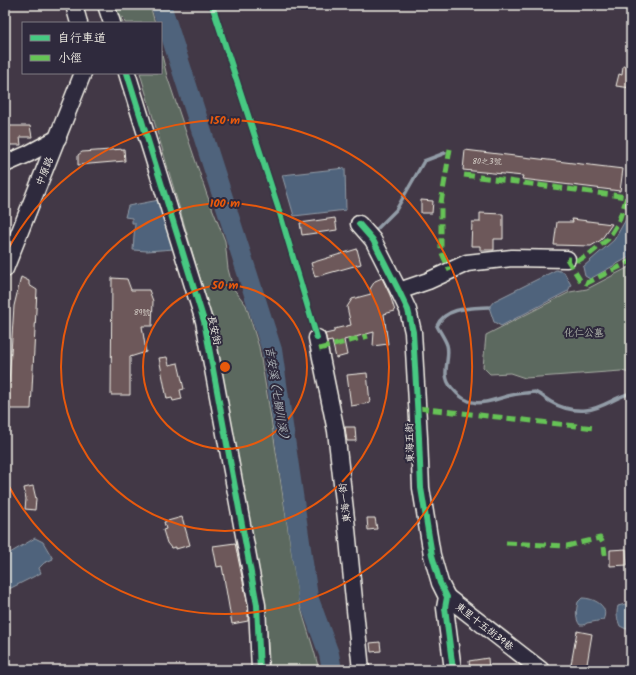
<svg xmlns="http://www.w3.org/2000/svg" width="636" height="675" viewBox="0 0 636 675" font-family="Kalam,'LXGW WenKai TC',sans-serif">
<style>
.green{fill:#5b695f;stroke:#a8ada4}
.water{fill:#50647b;stroke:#929ca7}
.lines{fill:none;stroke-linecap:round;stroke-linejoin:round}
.stream{stroke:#929ca7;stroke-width:3.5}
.river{stroke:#50647b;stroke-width:20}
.building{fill:#6d595a;stroke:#f4f1e8}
.minor-casing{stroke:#f4f1e8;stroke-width:19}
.minor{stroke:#2f2a3d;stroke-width:16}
.quiet{stroke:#66c356;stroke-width:5;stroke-dasharray:10 5;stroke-linecap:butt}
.cycleway-casing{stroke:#2f2a3d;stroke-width:8}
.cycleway{stroke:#46c982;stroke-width:6}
.ring{fill:none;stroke:#e8590c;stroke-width:2}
.labels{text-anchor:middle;stroke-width:4;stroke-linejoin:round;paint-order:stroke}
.number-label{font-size:8px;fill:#d2cbc4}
.street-label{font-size:10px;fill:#f4f1e8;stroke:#2f2a3d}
.park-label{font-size:10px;fill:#afb4aa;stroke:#2f2a3d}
.water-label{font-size:11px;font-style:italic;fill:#b2b9bc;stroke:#2f2a3d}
.centre{fill:#e8590c;stroke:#2f2a3d;stroke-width:2}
.ring-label{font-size:12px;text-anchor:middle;font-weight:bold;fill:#e8590c;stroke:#2f2a3d;stroke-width:4;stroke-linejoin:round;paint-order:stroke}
</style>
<rect width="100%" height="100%" fill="#423846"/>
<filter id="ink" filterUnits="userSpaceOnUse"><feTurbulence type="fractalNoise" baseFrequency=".025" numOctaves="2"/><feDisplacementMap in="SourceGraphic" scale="8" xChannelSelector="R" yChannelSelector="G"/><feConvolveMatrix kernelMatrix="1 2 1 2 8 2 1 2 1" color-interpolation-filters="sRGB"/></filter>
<g filter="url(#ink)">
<!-- green -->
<g class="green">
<polygon points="112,5 150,5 155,23 125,23 123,17 121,18 123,23 117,23"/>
<path d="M 161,51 L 167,76 L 207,195 L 225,241 L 228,269 L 233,288 L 246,305 L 259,347 L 270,412 L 299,601 C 305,625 314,647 319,670 L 270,670 L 267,632 L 247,506 L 209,309 L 140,73 L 161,73 Z"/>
<polygon points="631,266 631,373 621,371 525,378 510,373 490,374 483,367 486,335 570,292 587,289"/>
</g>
<!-- water -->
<g class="water">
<polygon points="345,168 346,210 294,216 282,175"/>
<polygon points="159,200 174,249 147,251 133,250 135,223 132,223 132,218 125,217 128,206"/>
<polygon points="631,209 631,256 590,279 585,276 583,267 614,240 625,221 628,212"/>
<polygon points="556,270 564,272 571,285 568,291 501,326 494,322 489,307 494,301"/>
<polygon points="35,538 43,542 53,559 44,563 39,568 41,573 5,591 5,556"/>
<path d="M 582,598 C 594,598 610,606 603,620 L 587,623 L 584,625 L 580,625 C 575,619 576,610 578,602 Z"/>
<path d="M 625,604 L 631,606 L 631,628 L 626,629 L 620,626 C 617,619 616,613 618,606 Z"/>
</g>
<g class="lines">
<!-- stream -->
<g class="stream">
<polyline points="374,232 396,210 424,161 445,153"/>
<path d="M 489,307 C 471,308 445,307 437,326 C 440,332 445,339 447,345 C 451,358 440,374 451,387 C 476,418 495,394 526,393 C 529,393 532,392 535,392 C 540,394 546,399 551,402 C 561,408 574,411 586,410 C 602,409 615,397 631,393"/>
</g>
<!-- river -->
<polyline class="river" points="161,5 272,350 308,597 329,654 332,670"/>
</g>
<!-- building -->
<g class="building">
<polygon points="623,66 631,67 631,88 616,86 619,74 622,75"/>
<polygon points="5,126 30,126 32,137 20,137 21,145 5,145"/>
<polygon points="124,149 125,161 78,165 78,155 82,152"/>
<polygon points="465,150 623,169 620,191 522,179 523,176 463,170"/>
<polygon points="421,200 433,201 432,213 421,213"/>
<polygon points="480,213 503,214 503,239 494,239 494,250 480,250 480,246 471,246 472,222 480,222"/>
<polygon points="335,218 337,230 302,235 300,223"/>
<polygon points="572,219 612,224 601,240 591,246 554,245 557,222 573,222"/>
<polygon points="357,249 361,264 315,277 311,263"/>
<polygon points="21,277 29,281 29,285 37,290 31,409 8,409 9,394 5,394 5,384 9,383 14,306"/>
<polygon points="112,278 127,279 131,290 149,290 153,301 152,326 142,326 146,352 130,357 130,395 111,395"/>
<polygon points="382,278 390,295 395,311 384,314 388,344 373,346 374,332 344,340 347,355 336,358 332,341 327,342 325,334 334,332 334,329 351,325 347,307 352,299 371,294 370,289 375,281"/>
<polygon points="167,357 169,365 178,363 184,389 180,390 182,399 173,401 172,398 167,399 159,358"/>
<polygon points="367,373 370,403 351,406 347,375"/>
<polygon points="345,427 355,427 356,441 347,441"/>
<polygon points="33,486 36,499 35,510 25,509 26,499 24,488"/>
<polygon points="182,517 190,545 176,549 176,547 171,548 167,543 163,530 166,529 164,522"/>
<polygon points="367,518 375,518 377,529 368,530"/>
<polygon points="235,543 248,606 248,621 232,624 222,566 217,567 213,546"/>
<polygon points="626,549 627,565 610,566 610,550"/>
<polygon points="577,631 592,634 586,670 570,670"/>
<polygon points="380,642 381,651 371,652 370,643"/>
<polygon points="488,658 489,670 470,670 469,661"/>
</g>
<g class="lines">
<defs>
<g id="minor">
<polyline points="74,5 79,23"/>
<polyline points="106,5 112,23"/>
<polyline points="127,73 204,321 257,605 260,670"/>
<polyline points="5,164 28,154 58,138"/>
<polyline points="359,224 373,240 399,291 408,310 413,332 419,438 421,488 432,555 440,583 447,597 445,608 453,670"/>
<polyline points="5,269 83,73"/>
<polyline points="399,291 428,281 467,263 512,258 567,259"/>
<polyline points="317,338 336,431 346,519 361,670"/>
<polyline points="447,597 541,670"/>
</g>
</defs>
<!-- minor casing -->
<use href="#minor" class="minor-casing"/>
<!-- minor -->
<use href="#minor" class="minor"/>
<!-- quiet -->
<g class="quiet">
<polyline points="450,149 441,203 441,251 450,271"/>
<polyline points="464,175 627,197 618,223 608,239 591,253 579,260 567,259"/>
<polyline points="567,259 580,280 587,283 631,261"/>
<polyline points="319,349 368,336"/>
<polyline points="418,408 594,428"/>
<polyline points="506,543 567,546 600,538 604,545 605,555"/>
</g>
<defs>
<g id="cycleway">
<polyline points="212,5 278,207 317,338"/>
<polyline points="127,73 204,321 257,605 260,670"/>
<polyline points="359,224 373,240 399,291 408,310 413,332 419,438 421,488 432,555 440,583 447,597 445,608 453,670"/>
</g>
</defs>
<!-- cycleway casing -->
<use href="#cycleway" class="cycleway-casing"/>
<!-- cycleway -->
<use href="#cycleway" class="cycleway"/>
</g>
</g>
<!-- distance rings -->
<g class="ring">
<circle cx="225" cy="367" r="82"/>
<circle cx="225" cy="367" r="164"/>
<path d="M6 253A247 247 0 1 1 6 481"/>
</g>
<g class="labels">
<!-- number labels -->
<g class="number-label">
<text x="487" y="164">80之3號</text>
<text x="142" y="315">89號</text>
</g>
<!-- street labels -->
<g class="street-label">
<text transform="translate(44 171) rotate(-68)" y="4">中原路</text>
<text transform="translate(215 330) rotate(78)" y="4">長安街</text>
<text transform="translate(409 443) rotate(-92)" y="4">東海五街</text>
<text transform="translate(344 503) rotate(-97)" y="4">東海一街</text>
<text transform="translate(485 626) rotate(38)" y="4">東里十五街39巷</text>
</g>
<!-- park labels -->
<g class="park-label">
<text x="584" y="336">化仁公墓</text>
</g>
<!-- water labels -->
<g class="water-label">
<text transform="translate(277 392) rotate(81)" y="4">吉安溪 (七腳川溪)</text>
</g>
</g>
<circle cx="225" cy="367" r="6" class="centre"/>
<g class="ring-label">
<text x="225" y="124">150 m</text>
<text x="225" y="207">100 m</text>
<text x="225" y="289">50 m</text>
</g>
<!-- margin -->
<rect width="636" height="675" fill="none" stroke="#2f2a3d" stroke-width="20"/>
<rect x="10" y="10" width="616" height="655" fill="none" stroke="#f4f1e8" stroke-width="1.5" filter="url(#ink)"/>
<!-- legend -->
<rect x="22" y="22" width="140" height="52" fill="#2f2a3d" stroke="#7e7a81"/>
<rect x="30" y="35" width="20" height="6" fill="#46c982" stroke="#7e7a81"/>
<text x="58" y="42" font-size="12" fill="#f4f1e8">自行車道</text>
<rect x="30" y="55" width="20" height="6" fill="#66c356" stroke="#7e7a81"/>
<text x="58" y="62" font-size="12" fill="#f4f1e8">小徑</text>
</svg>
